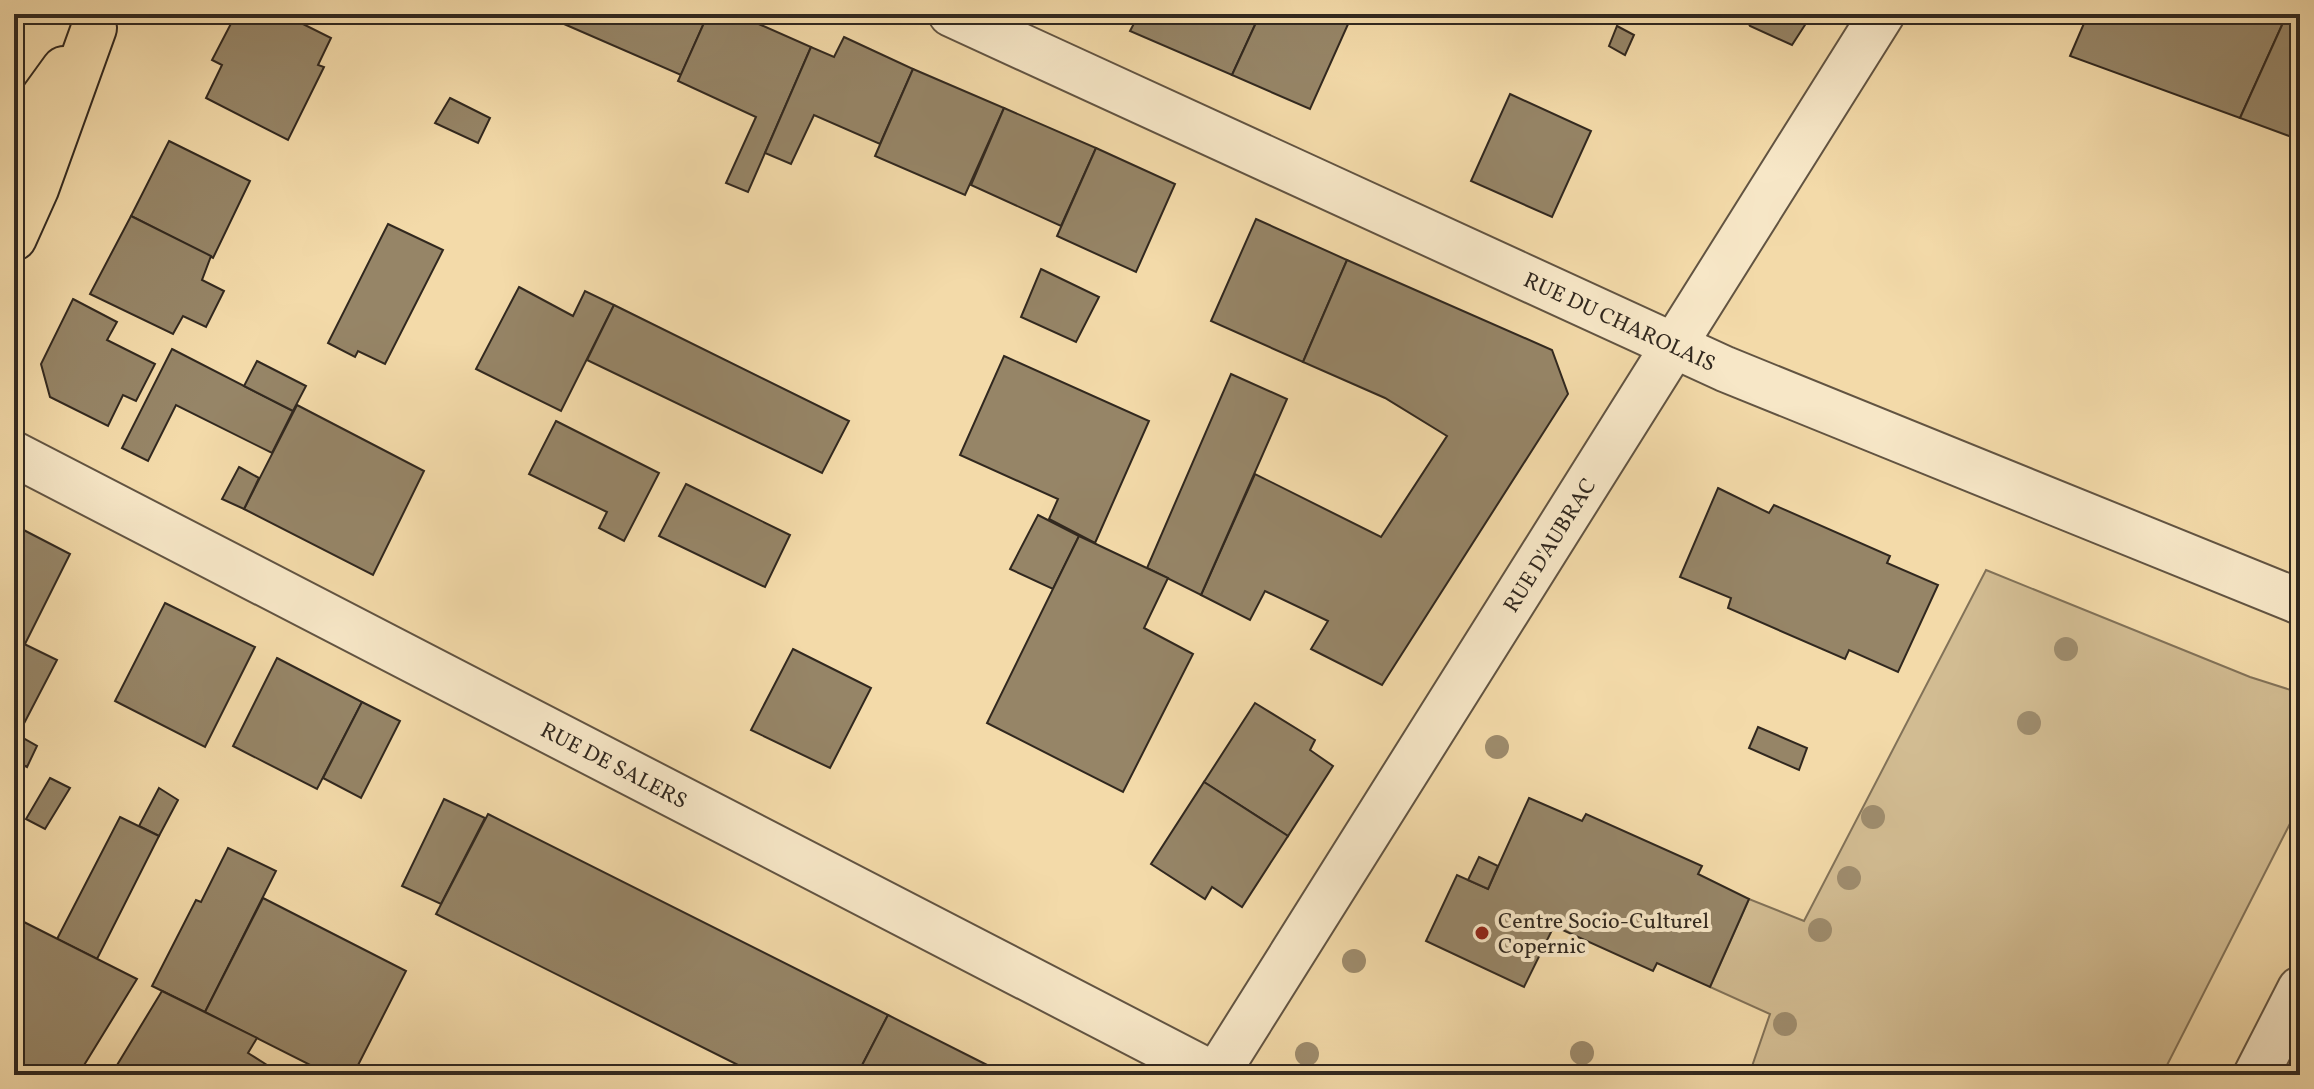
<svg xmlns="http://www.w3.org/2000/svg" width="2314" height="1089" viewBox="0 0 2314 1089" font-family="Vollkorn,serif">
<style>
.green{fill:#d2bc92;stroke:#827258;stroke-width:2}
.building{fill:#968567;stroke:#31281f;stroke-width:2}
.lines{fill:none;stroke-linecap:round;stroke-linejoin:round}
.minor-casing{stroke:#625442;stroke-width:48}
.major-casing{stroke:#31281f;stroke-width:48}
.minor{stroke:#f7e7c7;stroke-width:44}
.major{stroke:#f3daa9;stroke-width:44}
.tree{fill:#9e8c6d}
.poi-dot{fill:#8f2418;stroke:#f7e7c7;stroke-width:3}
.labels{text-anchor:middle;stroke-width:8;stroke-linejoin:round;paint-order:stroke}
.street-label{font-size:22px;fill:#31281f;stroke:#f7e7c7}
.poi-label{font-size:22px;fill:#31281f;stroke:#f7e7c7;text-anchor:start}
</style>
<rect width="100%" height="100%" fill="#f3daa9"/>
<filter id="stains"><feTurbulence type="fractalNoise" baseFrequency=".0025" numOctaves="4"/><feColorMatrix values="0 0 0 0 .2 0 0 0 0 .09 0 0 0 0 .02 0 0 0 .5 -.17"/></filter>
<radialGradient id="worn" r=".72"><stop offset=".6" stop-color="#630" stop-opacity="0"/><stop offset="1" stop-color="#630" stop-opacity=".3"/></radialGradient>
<!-- green -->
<polygon class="green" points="1986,570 2250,677 2300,693 2300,804 2162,1075 1749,1075 1770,1014 1710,987 1749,899 1804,921"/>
<!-- building -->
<g class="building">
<polygon points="236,14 283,14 331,38 318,65 324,67 288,140 206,98 222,65 212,60"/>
<polygon points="541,14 708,14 681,75"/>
<polygon points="708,14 736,14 811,47 748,192 726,183 756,117 678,81"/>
<polygon points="1139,14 1260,14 1232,75 1130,31"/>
<polygon points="1260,14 1330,14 1349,22 1310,109 1232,75"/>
<polygon points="1743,14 1812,14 1792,45 1750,26"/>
<polygon points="2088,14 2287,14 2240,118 2070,56"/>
<polygon points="2287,14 2300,14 2300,140 2240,118"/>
<polygon points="1617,26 1634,35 1625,55 1609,46"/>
<polygon points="844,37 913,69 880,144 814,115 791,164 765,153 811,47 834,57"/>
<polygon points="913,69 1004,108 965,195 875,156"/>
<polygon points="1510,94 1591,131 1552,217 1471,181"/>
<polygon points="450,98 490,118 478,143 435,123"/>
<polygon points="1004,108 1096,148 1061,226 971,185"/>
<polygon points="169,141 250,181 213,258 131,216"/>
<polygon points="1096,148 1175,184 1136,272 1057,236"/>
<polygon points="131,216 211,256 202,280 224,291 206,327 183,316 173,334 90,294"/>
<polygon points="1256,219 1347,260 1303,362 1211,321"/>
<polygon points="388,224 443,250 385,364 358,351 355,357 328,343"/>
<polygon points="1347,260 1552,350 1568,394 1382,685 1311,649 1328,621 1265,591 1250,620 1201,595 1255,474 1381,537 1447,436 1385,398 1303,362"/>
<polygon points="1041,269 1099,297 1076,342 1021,317"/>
<polygon points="519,287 573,316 585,291 614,305 561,411 476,369"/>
<polygon points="73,299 117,322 107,340 155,364 136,401 123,395 108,426 50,397 41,364"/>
<polygon points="614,305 849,421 822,473 587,360"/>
<polygon points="172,349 293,411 272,453 176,405 148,461 122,448"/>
<polygon points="1004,356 1149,421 1095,543 1049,519 1058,499 960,455"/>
<polygon points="257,361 306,386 293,411 244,386"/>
<polygon points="1231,374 1287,399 1201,595 1147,568"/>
<polygon points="297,405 424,471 373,575 244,509"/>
<polygon points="556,421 659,473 624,541 599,528 607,512 529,474"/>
<polygon points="239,467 259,478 244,509 222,499"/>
<polygon points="686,484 790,535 765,587 659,536"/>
<polygon points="1718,488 1769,513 1774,505 1890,556 1887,563 1938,585 1898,672 1849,650 1845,659 1728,608 1731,598 1680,577"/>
<polygon points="1038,515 1079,536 1053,589 1010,569"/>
<polygon points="14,525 70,554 25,644 14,639"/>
<polygon points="1079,536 1168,578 1144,628 1193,654 1123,792 987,723"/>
<polygon points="165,603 255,647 205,747 115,701"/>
<polygon points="14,639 57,660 18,735 37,746 27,767 14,760"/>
<polygon points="793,649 871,688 830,768 751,730"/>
<polygon points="277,658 362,702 317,789 233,746"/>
<polygon points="362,702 400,721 361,798 323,778"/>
<polygon points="1255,703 1315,740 1310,750 1333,766 1288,836 1204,782"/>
<polygon points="1758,727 1807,748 1799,770 1749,748"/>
<polygon points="50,778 70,788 45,829 26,819"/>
<polygon points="1204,782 1288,836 1242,907 1212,887 1205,899 1151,864"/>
<polygon points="159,788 178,800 159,836 139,826"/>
<polygon points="1529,798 1582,821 1586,814 1702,866 1698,874 1749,899 1710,987 1657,963 1653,971 1554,926 1524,987 1426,941 1457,875 1488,889"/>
<polygon points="444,799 485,818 441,904 402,886"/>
<polygon points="488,814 888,1015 857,1075 758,1075 436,914"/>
<polygon points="120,817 159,836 97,959 57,939"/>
<polygon points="228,848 276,871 205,1012 152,986 196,900 201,902"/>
<polygon points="1479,857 1498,866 1488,889 1468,880"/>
<polygon points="263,898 406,971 353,1075 330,1075 205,1012"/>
<polygon points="14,917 137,979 78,1075 14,1075"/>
<polygon points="162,991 257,1038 248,1053 267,1065 261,1075 111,1075"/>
<polygon points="888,1015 1007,1075 857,1075"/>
</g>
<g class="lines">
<defs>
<g id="minor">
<path id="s1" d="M 951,14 L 1725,369 L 2300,602"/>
<path id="s2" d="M 14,454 L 1215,1075"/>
<path id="s3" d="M 1216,1075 L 1882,14"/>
<polyline points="2256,1075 2300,989"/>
</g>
<g id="major">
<polyline points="14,138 64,69"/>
<polyline points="14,238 36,189 94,28"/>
</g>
</defs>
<!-- minor casing -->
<use href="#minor" class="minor-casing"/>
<!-- major casing -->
<use href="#major" class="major-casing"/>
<!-- minor -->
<use href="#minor" class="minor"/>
<!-- major -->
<use href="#major" class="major"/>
</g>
<!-- trees -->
<g class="tree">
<circle cx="2066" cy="649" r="12"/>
<circle cx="2029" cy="723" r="12"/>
<circle cx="1497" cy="747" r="12"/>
<circle cx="1873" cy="817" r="12"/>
<circle cx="1849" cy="878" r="12"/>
<circle cx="1820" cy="930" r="12"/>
<circle cx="1354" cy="961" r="12"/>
<circle cx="1785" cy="1024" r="12"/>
<circle cx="1582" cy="1053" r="12"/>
<circle cx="1307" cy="1054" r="12"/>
</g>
<!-- markers -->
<circle class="poi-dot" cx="1482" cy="933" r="8"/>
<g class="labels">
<!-- street labels -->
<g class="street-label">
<text dy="8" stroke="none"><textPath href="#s1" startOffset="736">RUE DU CHAROLAIS</textPath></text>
<text dy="8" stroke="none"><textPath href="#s3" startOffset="626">RUE D'AUBRAC</textPath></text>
<text dy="8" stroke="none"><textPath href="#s2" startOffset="676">RUE DE SALERS</textPath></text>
</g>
<!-- poi labels -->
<g class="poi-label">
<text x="1498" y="928">Centre Socio-Culturel<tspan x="1498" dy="25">Copernic</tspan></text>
</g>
</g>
<!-- margin -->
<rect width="2314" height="1089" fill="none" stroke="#f3daa9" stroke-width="48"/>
<rect x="16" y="16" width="2282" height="1057" fill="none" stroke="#31281f" stroke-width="4"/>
<rect x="24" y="24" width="2266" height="1041" fill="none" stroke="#31281f" stroke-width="2"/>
<rect width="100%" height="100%" filter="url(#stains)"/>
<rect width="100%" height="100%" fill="url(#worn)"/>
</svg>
